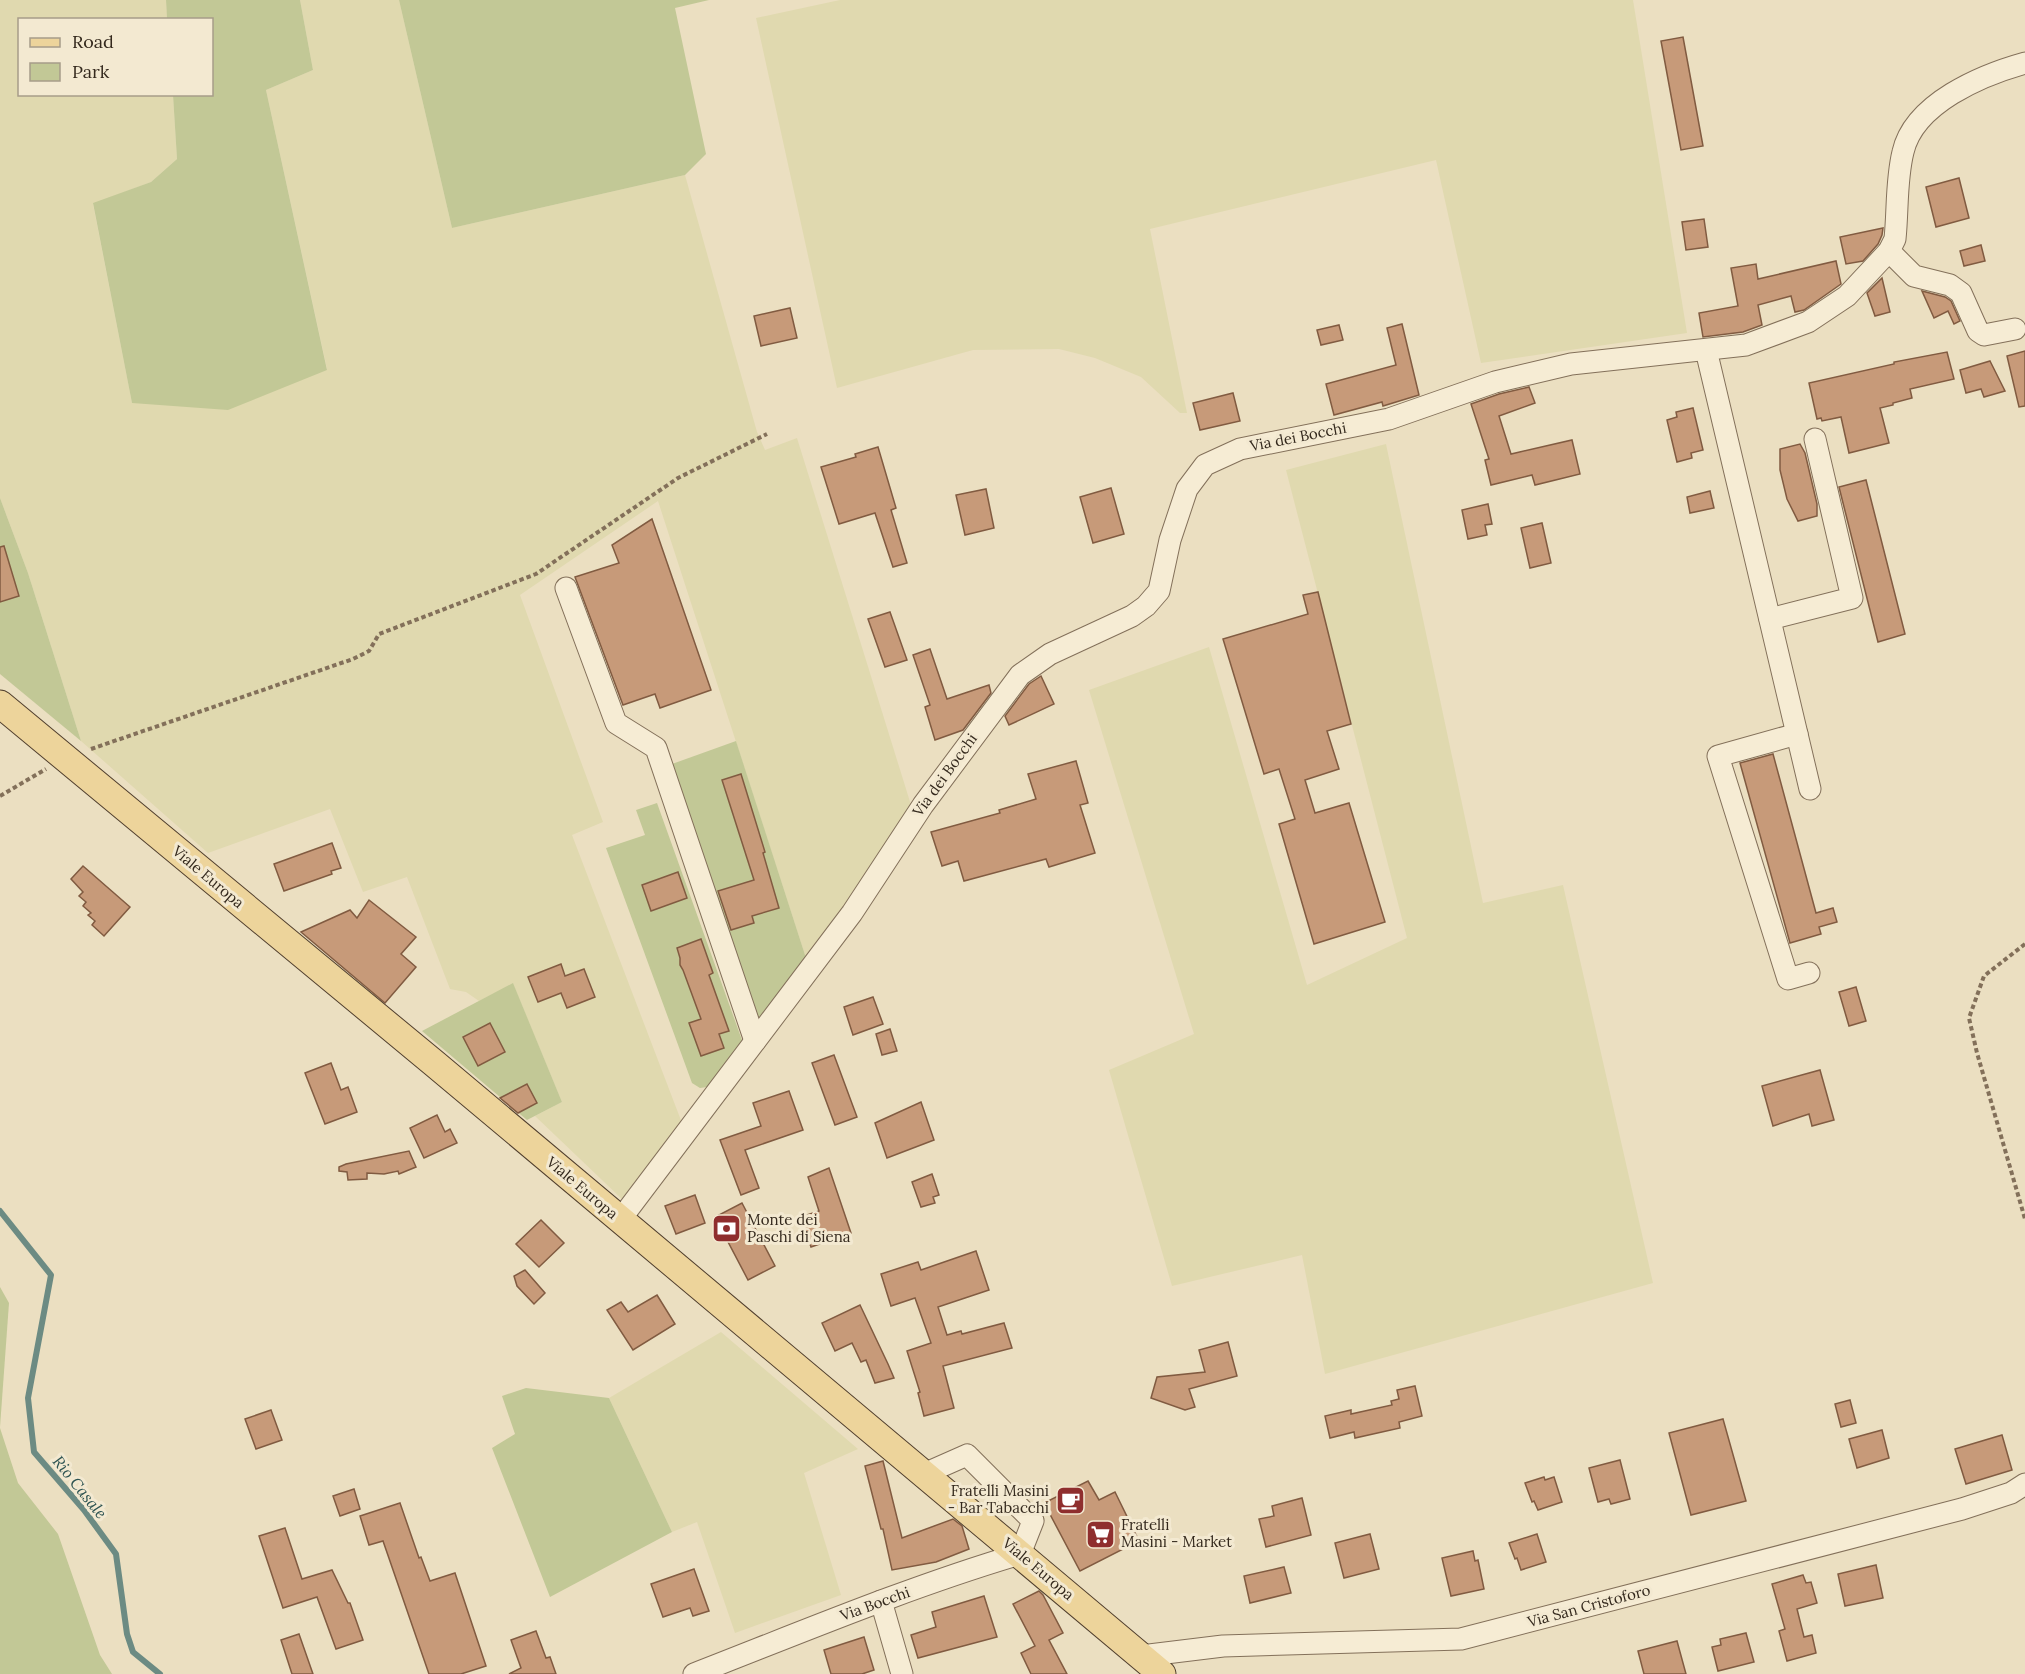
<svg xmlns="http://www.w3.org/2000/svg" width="2025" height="1674" viewBox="0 0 2025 1674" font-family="Lora,serif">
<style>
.farmland{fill:#e0d9af}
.green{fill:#c2c896}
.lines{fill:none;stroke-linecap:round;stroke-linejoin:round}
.stream{stroke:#6c8b83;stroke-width:6}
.building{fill:#c79a79;stroke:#815b41;stroke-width:1.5}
.minor-casing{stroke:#83705a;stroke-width:23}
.major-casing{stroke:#513f2e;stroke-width:29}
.path{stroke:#83705a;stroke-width:4;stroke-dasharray:4.5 3;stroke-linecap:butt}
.minor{stroke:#f6ecd4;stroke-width:21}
.major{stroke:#edd49b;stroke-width:27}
.labels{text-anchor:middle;stroke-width:6;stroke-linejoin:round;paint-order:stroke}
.street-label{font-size:15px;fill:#34291d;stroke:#f3e9d1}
.poi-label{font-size:15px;fill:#34291d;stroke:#f3e9d1;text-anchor:start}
.water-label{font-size:16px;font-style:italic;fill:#2d5351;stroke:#f3e9d1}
</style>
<rect width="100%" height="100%" fill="#ebdfc1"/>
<!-- farmland -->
<g class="farmland">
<polygon points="0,0 166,0 167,19 20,20 20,94 173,95 177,159 151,182 93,204 132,403 327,369 266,90 313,70 300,0 399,0 452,228 685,175 757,432 765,450 797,438 911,805 857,888 806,958 658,501 520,595 603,822 572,835 682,1123 624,1201 535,1116 562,1102 513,984 479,1001 466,992 450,989 407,877 363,892 330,809 208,853 81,741 28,573 0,498"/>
<polygon points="840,0 1633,0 1687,333 1481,363 1436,160 1150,229 1187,413 1180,413 1141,377 1095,358 1059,349 973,350 837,388 756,18"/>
<polygon points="1386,444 1483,903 1563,885 1653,1283 1325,1374 1302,1255 1172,1286 1109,1070 1194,1034 1089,690 1209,647 1307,985 1407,938 1286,470"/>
<polygon points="721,1332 858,1449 804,1473 841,1595 735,1633 697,1522 672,1532 609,1398"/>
</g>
<!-- green -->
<g class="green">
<polygon points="166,0 300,0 313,70 266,90 327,370 228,410 132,403 93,203 151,182 177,159 173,95 212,94 212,20 167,19"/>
<polygon points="399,0 709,0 675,8 706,154 685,175 452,228"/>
<polygon points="0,498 28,573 81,741 0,674"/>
<polygon points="736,741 806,958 757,1026 672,764"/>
<polygon points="657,803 743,1043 707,1087 700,1088 692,1083 606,848 645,835 636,810"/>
<polygon points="513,983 562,1102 527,1120 422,1031"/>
<polygon points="0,1287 9,1303 0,1427"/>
<polygon points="526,1388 609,1398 672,1532 550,1597 492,1448 515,1434 502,1396"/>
<polygon points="0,1428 18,1483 58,1534 100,1655 112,1674 0,1674"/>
</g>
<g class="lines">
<!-- stream -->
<polyline class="stream" points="0,1211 51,1275 28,1398 34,1452 84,1510 116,1554 127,1634 133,1652 160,1674"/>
</g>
<!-- building -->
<g class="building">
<polygon points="1683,37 1703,146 1681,150 1661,41"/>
<polygon points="1959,178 1969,218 1936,227 1926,187"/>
<polygon points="1704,219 1708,247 1686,250 1682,222"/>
<polygon points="1883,228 1882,235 1878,244 1863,261 1846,264 1840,237"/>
<polygon points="1981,245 1985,261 1964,266 1960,251"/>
<polygon points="1836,261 1841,284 1804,310 1795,312 1791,296 1758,305 1762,325 1743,332 1703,337 1699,313 1738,306 1731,268 1756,264 1758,279"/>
<polygon points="1882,278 1890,312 1875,316 1867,293"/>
<polygon points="1922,291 1945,297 1951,301 1960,321 1954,324 1948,311 1934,318"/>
<polygon points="790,308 797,338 761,346 754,316"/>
<polygon points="1402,324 1419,395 1383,406 1382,402 1334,415 1326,384 1396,365 1387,328"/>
<polygon points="1339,325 1343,340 1321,345 1317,330"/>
<polygon points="2025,351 2025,406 2019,407 2007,356"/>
<polygon points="1947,352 1954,379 1910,389 1912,398 1893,403 1893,405 1880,408 1889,443 1849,453 1841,417 1822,421 1821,418 1817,419 1809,383 1894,364 1894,362"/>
<polygon points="1990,361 2005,391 1984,397 1981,389 1966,393 1960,370"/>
<polygon points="1529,387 1535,403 1499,416 1511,454 1572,440 1580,474 1535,485 1532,475 1491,485 1485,460 1489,459 1471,404 1499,394"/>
<polygon points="1233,393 1240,421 1200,430 1193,403"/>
<polygon points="1693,408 1703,450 1691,453 1692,458 1677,462 1667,420 1677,417 1676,412"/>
<polygon points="1800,444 1805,453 1817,504 1817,516 1798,521 1787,499 1780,470 1780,449"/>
<polygon points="878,447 896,508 891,510 907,563 893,567 875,513 839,524 821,467 856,457 855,454"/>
<polygon points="1866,480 1905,634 1878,642 1839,487"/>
<polygon points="1111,488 1124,534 1093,543 1080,497"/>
<polygon points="986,489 994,528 965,535 956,495"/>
<polygon points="1710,491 1714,508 1690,513 1687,497"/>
<polygon points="1488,504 1492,524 1485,525 1487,535 1468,539 1462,510"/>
<polygon points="652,519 711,690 660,708 655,694 623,705 575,577 619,563 612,545"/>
<polygon points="1542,523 1551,563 1530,568 1521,528"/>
<polygon points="4,546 19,596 0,602 0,547"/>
<polygon points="1318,592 1351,724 1327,731 1339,769 1305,780 1315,813 1349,803 1385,922 1314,944 1279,824 1295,819 1279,769 1264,774 1223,639 1308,614 1303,595"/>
<polygon points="890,612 907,660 885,667 868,619"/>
<polygon points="930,649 947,699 989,685 991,693 963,730 935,740 925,707 930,705 913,655"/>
<polygon points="1041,676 1054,704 1009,725 1005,716 1029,684"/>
<polygon points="1773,754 1816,913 1833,908 1837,922 1819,927 1821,934 1790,943 1740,763"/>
<polygon points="1076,761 1088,803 1080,805 1095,853 1049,867 1046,859 964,881 958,861 942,866 931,832 1000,813 999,810 1036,799 1028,774"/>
<polygon points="741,774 765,852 763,853 779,908 752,916 754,923 731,930 718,891 754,880 722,780"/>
<polygon points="332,843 341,868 331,871 332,874 284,891 274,864"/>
<polygon points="83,866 130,907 104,936 92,925 95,921 88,915 91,913 83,906 86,902 79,896 83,892 71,879"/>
<polygon points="678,872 687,898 651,911 642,885"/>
<polygon points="369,900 416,937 401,954 416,967 385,1003 301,932 350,910 357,918"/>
<polygon points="701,939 713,973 709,975 729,1031 719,1034 724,1048 701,1056 689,1023 701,1019 683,970 680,965 680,958 677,948"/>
<polygon points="561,964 565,976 584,969 595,997 567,1008 561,993 538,1002 528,977"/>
<polygon points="1856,987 1866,1021 1849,1026 1839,992"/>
<polygon points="873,997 883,1024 853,1035 844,1007"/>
<polygon points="490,1023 505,1052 478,1066 463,1037"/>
<polygon points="890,1029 897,1051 882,1055 876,1034"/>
<polygon points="834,1055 857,1117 835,1125 812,1063"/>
<polygon points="331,1063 341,1090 348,1087 357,1112 325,1124 305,1073"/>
<polygon points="1820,1070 1834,1120 1812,1126 1809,1114 1773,1126 1762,1086"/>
<polygon points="527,1084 537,1103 518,1113 500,1098"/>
<polygon points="789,1091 803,1130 745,1150 759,1188 741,1195 720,1140 761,1126 753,1103"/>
<polygon points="921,1102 934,1140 887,1158 875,1123"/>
<polygon points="437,1115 445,1132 450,1129 457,1143 424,1158 410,1128"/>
<polygon points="409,1151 416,1167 399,1174 398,1171 384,1174 367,1173 367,1179 348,1180 347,1172 339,1171 339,1167 346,1164"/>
<polygon points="829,1168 851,1233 811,1247 801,1217 819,1211 808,1177"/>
<polygon points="932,1174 939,1195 933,1197 935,1203 921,1207 912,1182"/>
<polygon points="695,1195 705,1223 676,1234 665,1206"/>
<polygon points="742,1203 775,1266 748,1280 715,1217"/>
<polygon points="541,1220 564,1243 539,1267 516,1244"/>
<polygon points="976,1251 989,1290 938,1307 947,1335 961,1331 962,1334 1004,1323 1012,1348 943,1366 954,1408 924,1416 918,1393 920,1392 907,1351 931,1343 915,1298 891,1306 881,1274 918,1262 921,1270"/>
<polygon points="525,1270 545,1293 534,1304 517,1286 514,1276"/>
<polygon points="657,1295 675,1324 633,1350 607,1310 621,1302 628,1312"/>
<polygon points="860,1305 888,1364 894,1378 875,1383 866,1360 861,1362 852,1343 835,1351 822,1323"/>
<polygon points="1228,1342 1237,1376 1189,1389 1195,1407 1185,1410 1151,1398 1157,1377 1205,1372 1199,1350"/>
<polygon points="1415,1386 1422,1416 1399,1422 1400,1428 1355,1438 1354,1432 1330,1438 1325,1416 1351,1410 1351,1414 1392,1405 1391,1401 1399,1399 1397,1390"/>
<polygon points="1850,1400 1856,1423 1841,1427 1835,1404"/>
<polygon points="271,1410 282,1440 256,1449 245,1419"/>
<polygon points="1723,1419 1746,1501 1691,1515 1669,1433"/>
<polygon points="1882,1430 1889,1458 1857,1468 1849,1439"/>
<polygon points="2002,1435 2012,1470 1966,1484 1955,1449"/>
<polygon points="1620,1460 1630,1499 1611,1504 1609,1499 1598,1502 1589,1468"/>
<polygon points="883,1461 902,1538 953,1519 962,1526 969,1549 936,1562 892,1570 883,1529 881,1529 865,1466"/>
<polygon points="1544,1477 1545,1480 1554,1477 1562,1502 1538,1510 1534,1501 1532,1502 1525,1483"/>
<polygon points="1088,1481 1099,1500 1115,1492 1139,1541 1080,1571 1044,1503"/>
<polygon points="354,1489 360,1509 340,1516 333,1496"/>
<polygon points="1302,1498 1311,1535 1266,1547 1259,1519 1274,1516 1272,1506"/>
<polygon points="400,1503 419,1558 421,1557 430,1581 455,1573 486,1666 461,1674 429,1674 383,1541 369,1545 360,1516"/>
<polygon points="285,1528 302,1579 332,1570 348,1603 350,1603 363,1640 336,1649 317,1597 283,1608 259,1536"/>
<polygon points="1370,1534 1379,1569 1344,1578 1335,1543"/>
<polygon points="1537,1534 1546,1562 1521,1570 1517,1558 1515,1559 1509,1543"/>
<polygon points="1473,1551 1475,1561 1478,1560 1484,1589 1451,1596 1442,1558"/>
<polygon points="1876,1565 1883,1598 1845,1606 1838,1574"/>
<polygon points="1284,1567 1291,1593 1250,1603 1244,1576"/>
<polygon points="694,1569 709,1611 693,1616 690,1608 663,1617 651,1584"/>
<polygon points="1803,1575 1806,1583 1811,1582 1817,1603 1797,1609 1804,1637 1812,1635 1816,1653 1787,1661 1779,1631 1785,1629 1772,1584"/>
<polygon points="1039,1591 1043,1595 1063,1633 1049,1640 1067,1674 1031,1674 1021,1653 1035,1646 1013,1604"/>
<polygon points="984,1596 997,1637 918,1658 911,1635 936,1627 932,1612"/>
<polygon points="536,1631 546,1658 550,1657 556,1674 509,1674 521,1668 511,1640"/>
<polygon points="1746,1633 1754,1662 1718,1671 1712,1647 1721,1645 1720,1639"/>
<polygon points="299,1634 313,1674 292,1674 281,1640"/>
<polygon points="864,1637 874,1670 862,1674 831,1674 824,1650"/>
<polygon points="1677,1641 1686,1674 1644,1674 1638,1651"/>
</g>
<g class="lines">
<defs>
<g id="minor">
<polyline points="1889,251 1914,276 1950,285 1961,293 1978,331 1984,335 2015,329"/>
<polyline points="1706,350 1810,789"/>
<polyline points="566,588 616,723 656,748 755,1041"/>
<polyline points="1770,619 1852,598 1815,439"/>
<polyline points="1797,734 1718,756 1788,979 1809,973"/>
<path d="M 620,1220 L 852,913 L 923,805 L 1020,675 L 1050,654 L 1132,616 L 1146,606 L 1159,591 L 1170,540 L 1187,489 L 1205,465 L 1240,449 L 1389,419 L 1495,382 L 1571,364 L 1746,345 L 1808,322 L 1847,296 L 1889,251 L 1895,239 C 1898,210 1896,180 1903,152 C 1914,103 1982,75 2025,63"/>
<polyline points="881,1601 902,1674"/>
<polyline points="1141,1656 1223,1646 1461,1639 1962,1509 2011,1493 2025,1484"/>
<path d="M 694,1674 C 802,1632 909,1587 1020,1554 L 1033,1521 L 967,1455 L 924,1474"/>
</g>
<polyline id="major" points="0,704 435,1064 1162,1674"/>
</defs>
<!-- minor casing -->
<use href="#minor" class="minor-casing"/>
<!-- major casing -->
<use href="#major" class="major-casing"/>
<!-- path -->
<g class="path">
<polyline points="91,749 353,659 369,651 379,634 536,574 678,478 767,434"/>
<polyline points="0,796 46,769"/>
<polyline points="2025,944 1984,976 1969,1018 1977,1053 2025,1219"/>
</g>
<!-- minor -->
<use href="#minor" class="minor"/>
<!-- major -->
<use href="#major" class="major"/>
</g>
<!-- icons -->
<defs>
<symbol id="bank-square" viewBox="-11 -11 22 22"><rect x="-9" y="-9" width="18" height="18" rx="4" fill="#8f2e2e" stroke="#f3e9d1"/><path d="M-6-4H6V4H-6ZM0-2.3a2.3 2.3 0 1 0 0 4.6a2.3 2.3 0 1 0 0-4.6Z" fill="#fff"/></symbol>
<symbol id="cafe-square" viewBox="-11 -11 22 22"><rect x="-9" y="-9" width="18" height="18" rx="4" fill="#8f2e2e" stroke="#f3e9d1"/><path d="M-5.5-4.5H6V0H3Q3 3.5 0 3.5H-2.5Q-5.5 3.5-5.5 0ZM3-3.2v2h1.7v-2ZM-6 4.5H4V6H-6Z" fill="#fff"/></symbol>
<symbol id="supermarket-square" viewBox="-11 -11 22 22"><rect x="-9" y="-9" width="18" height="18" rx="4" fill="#8f2e2e" stroke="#f3e9d1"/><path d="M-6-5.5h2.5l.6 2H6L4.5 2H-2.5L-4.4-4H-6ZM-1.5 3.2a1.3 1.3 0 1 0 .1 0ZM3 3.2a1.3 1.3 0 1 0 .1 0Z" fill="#fff"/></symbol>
</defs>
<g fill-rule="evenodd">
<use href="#bank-square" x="710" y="1212" width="33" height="33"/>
<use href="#cafe-square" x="1054" y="1484" width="33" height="33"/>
<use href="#supermarket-square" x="1084" y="1518" width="33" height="33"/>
</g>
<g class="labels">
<!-- street labels -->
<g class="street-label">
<text transform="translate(1298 437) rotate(-11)" y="5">Via dei Bocchi</text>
<text transform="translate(945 775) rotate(-54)" y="5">Via dei Bocchi</text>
<text transform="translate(208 877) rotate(40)" y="5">Viale Europa</text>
<text transform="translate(582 1188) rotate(40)" y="5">Viale Europa</text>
<text transform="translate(1038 1569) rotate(40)" y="5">Viale Europa</text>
<text transform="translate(875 1604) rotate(-20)" y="5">Via Bocchi</text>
<text transform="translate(1589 1606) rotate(-15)" y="5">Via San Cristoforo</text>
</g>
<!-- poi labels -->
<g class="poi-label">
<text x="747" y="1225">Monte dei<tspan x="747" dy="17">Paschi di Siena</tspan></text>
<text x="1049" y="1496" text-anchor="end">Fratelli Masini<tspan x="1049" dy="17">- Bar Tabacchi</tspan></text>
<text x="1121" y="1530">Fratelli<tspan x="1121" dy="17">Masini - Market</tspan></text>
</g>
<!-- water labels -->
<g class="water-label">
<text transform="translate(80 1487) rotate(51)" y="6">Rio Casale</text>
</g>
</g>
<!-- legend -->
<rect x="18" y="18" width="195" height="78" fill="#f3e9d1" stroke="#a79c89" stroke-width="1.5"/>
<rect x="30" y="38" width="30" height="9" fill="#edd49b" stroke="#a79c89" stroke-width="1.5"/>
<text x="72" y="48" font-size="18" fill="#34291d">Road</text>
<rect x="30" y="63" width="30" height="18" fill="#c2c896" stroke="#a79c89" stroke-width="1.5"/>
<text x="72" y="78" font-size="18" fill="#34291d">Park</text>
</svg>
